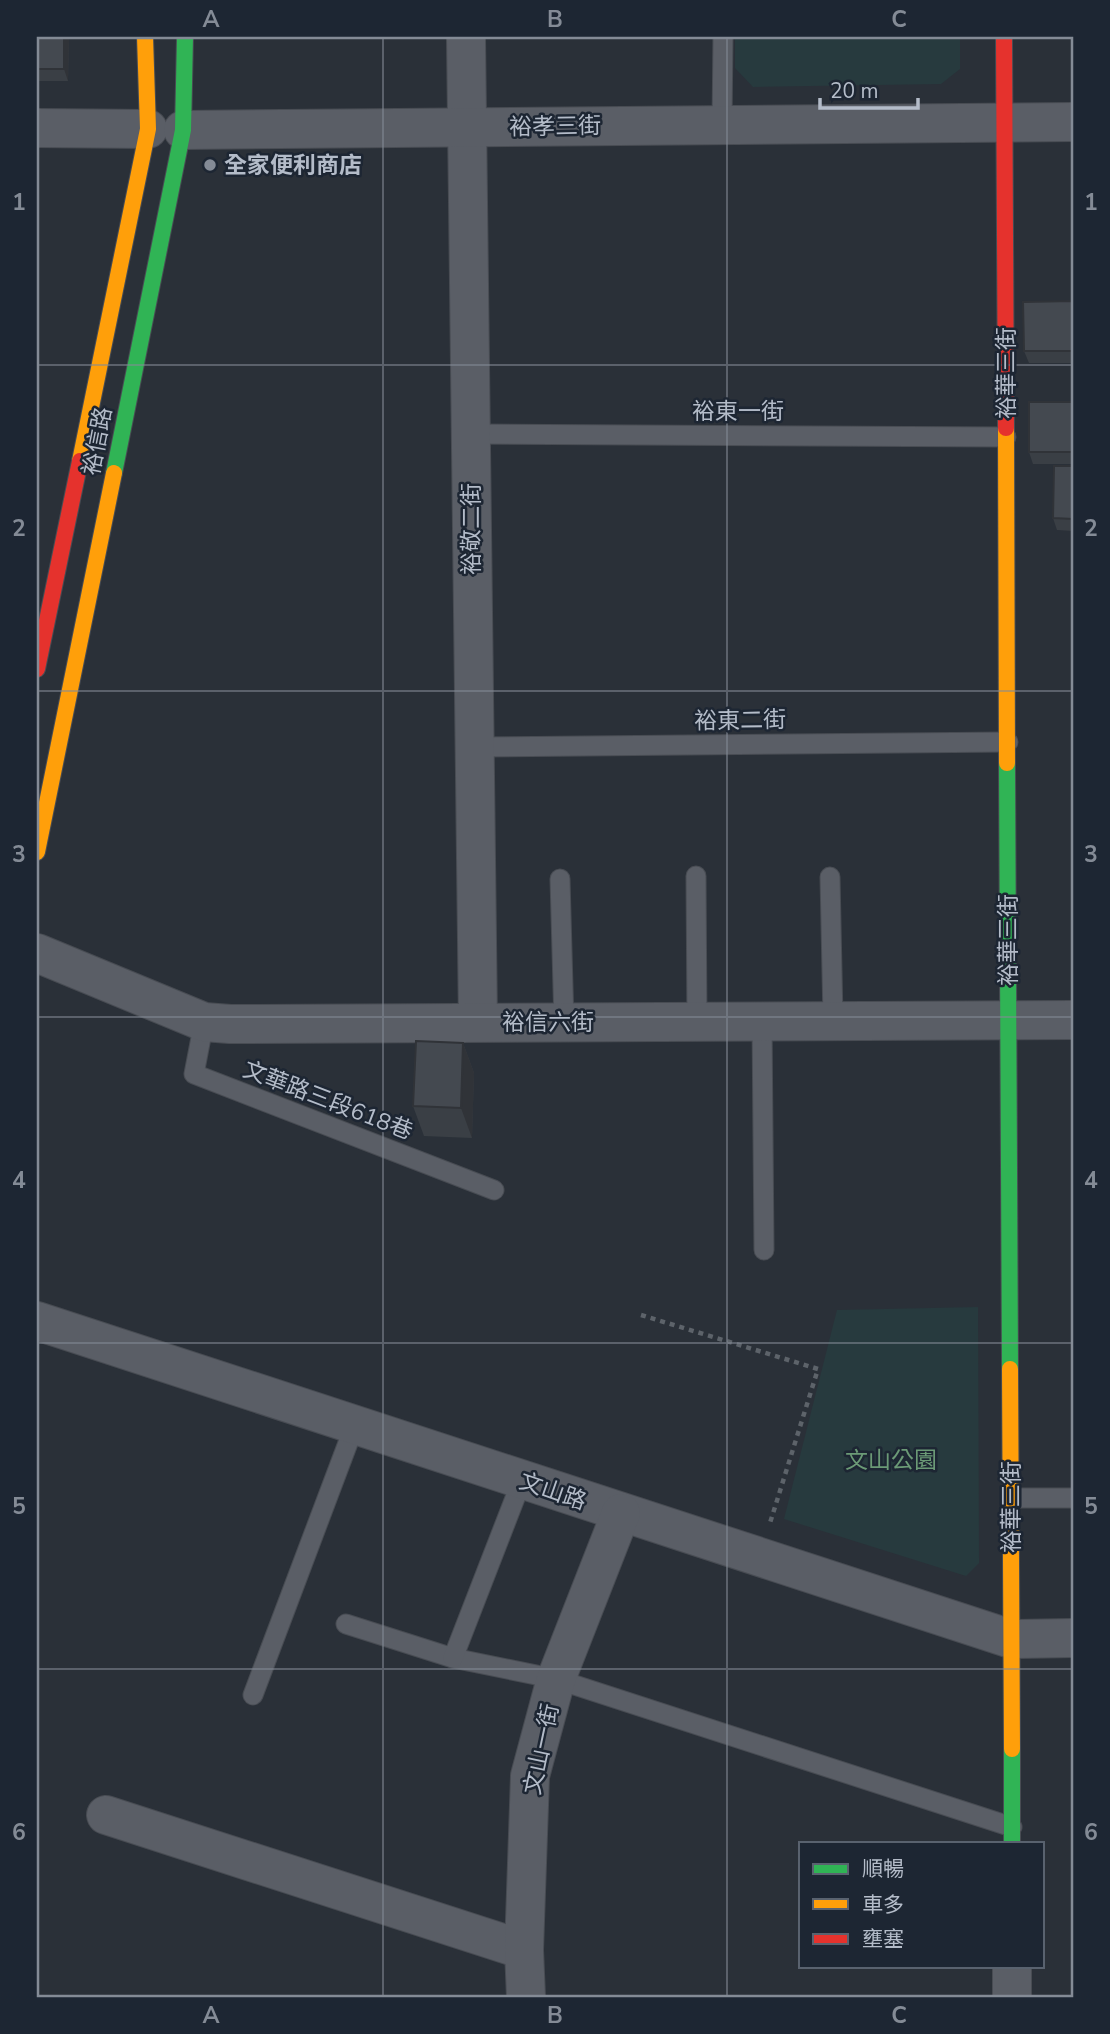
<svg xmlns="http://www.w3.org/2000/svg" width="1110" height="2034" viewBox="0 0 1110 2034" font-family="'Nunito Sans','Noto Sans TC',sans-serif">
<style>
.green{fill:#273a3e}
.lines{fill:none;stroke-linecap:round;stroke-linejoin:round}
.lane-casing{stroke:#484c53;stroke-width:21}
.street-casing{stroke:#484c53;stroke-width:40}
.fast-casing{stroke:#484c53;stroke-width:18}
.slow-casing{stroke:#484c53;stroke-width:18}
.jam-casing{stroke:#484c53;stroke-width:18}
.path{stroke:#5d636a;stroke-width:4.5;stroke-dasharray:5 5;stroke-linecap:butt}
.lane{stroke:#5a5e66;stroke-width:19}
.street{stroke:#5a5e66;stroke-width:38}
.fast{stroke:#30b455;stroke-width:16}
.slow{stroke:#ff9f0a;stroke-width:16}
.jam{stroke:#e5322d;stroke-width:16}
.wall{fill:#3a3f45}
.shaded-wall{fill:#303338}
.building{fill:#444950;stroke:#303338;stroke-width:2}
.grid{fill:none;stroke:#848b96;stroke-width:2;stroke-opacity:0.55}
.poi-dot{fill:#848b96;stroke:#1d2633;stroke-width:2.5}
.labels{text-anchor:middle;stroke-width:5;stroke-linejoin:round;paint-order:stroke}
.street-label{font-size:23px;fill:#b4bcc9;stroke:#1d2633}
.poi-label{font-size:23px;font-weight:bold;fill:#b4bcc9;stroke:#1d2633;text-anchor:start}
.park-label{font-size:23px;fill:#6b9a76;stroke:#1d2633}
.neatline{fill:none;stroke:#848b96;stroke-width:2.5}
.grid-label{font-size:23px;text-anchor:middle;font-weight:bold;fill:#848b96}
</style>
<rect width="100%" height="100%" fill="#2a3038"/>
<!-- green -->
<g class="green">
<polygon points="735,37 960,37 960,69 941,84 753,87 735,68"/>
<polygon points="978,1307 979,1563 966,1576 784,1519 837,1310"/>
</g>
<g class="lines">
<defs>
<g id="lane">
<polyline points="722,124 723,37"/>
<polyline points="470,434 1006,437"/>
<polyline points="473,747 1008,742"/>
<polyline points="696,876 697,1021"/>
<polyline points="830,877 833,1019"/>
<polyline points="560,879 564,1023"/>
<polyline points="762,1021 764,1250"/>
<polyline points="204,1022 194,1074 494,1190"/>
<polyline points="1011,1498 1073,1498"/>
<polyline points="346,1624 453,1658 556,1679 1012,1827"/>
<polyline points="453,1658 522,1480"/>
<polyline points="253,1695 354,1427"/>
</g>
<g id="street">
<polyline points="466,37 478,1022"/>
<polyline points="37,128 148,129"/>
<polyline points="183,130 1073,122"/>
<polyline points="37,953 204,1022 230,1024 1073,1020"/>
<polyline points="37,1321 1011,1639 1073,1638"/>
<polyline points="106,1815 524,1950"/>
<polyline points="1012,1966 1012,1997"/>
<polyline points="526,1997 524,1950 530,1776 556,1679 621,1513"/>
</g>
<g id="fast">
<polyline points="114,473 183,130 185,37"/>
<polyline points="1007,763 1010,1369"/>
<polyline points="1012,1749 1012,1843"/>
</g>
<g id="slow">
<polyline points="1006,428 1007,763"/>
<polyline points="80,461 148,129 145,37"/>
<polyline points="37,852 114,473"/>
<polyline points="1010,1369 1012,1749"/>
</g>
<g id="jam">
<polyline points="1004,37 1006,428"/>
<polyline points="37,669 80,461"/>
</g>
</defs>
<!-- lane casing -->
<use href="#lane" class="lane-casing"/>
<!-- street casing -->
<use href="#street" class="street-casing"/>
<!-- fast casing -->
<use href="#fast" class="fast-casing"/>
<!-- slow casing -->
<use href="#slow" class="slow-casing"/>
<!-- jam casing -->
<use href="#jam" class="jam-casing"/>
<!-- path -->
<polyline class="path" points="641,1315 818,1369 770,1523"/>
<!-- lane -->
<use href="#lane" class="lane"/>
<!-- street -->
<use href="#street" class="street"/>
<!-- fast -->
<use href="#fast" class="fast"/>
<!-- slow -->
<use href="#slow" class="slow"/>
<!-- jam -->
<use href="#jam" class="jam"/>
</g>
<!-- wall -->
<g class="wall">
<polygon points="37,37 69,37 68,81 37,81"/>
<polygon points="1073,301 1073,363 1029,363 1024,351"/>
<polygon points="1073,402 1073,464 1033,464 1029,452"/>
<polygon points="1073,466 1073,531 1057,530 1053,518"/>
<polygon points="463,1043 474,1073 472,1138 424,1136 413,1106"/>
</g>
<!-- shaded-wall -->
<g class="shaded-wall">
<polygon points="64,37 69,37 68,81 64,69"/>
<polygon points="463,1043 474,1073 472,1138 461,1108"/>
</g>
<!-- building -->
<g class="building">
<rect x="37" y="37" width="27" height="32"/>
<polygon points="1073,301 1073,351 1024,351 1023,302"/>
<rect x="1029" y="402" width="44" height="50"/>
<polygon points="1054,466 1073,466 1073,519 1053,518"/>
<polygon points="416,1041 463,1043 461,1108 413,1106"/>
</g>
<!-- grid -->
<path class="grid" d="M 383,37 L 383,1997M 727,37 L 727,1997M 37,365 L 1073,365M 37,691 L 1073,691M 37,1017 L 1073,1017M 37,1343 L 1073,1343M 37,1669 L 1073,1669"/>
<!-- markers -->
<circle class="poi-dot" cx="210" cy="165" r="7"/>
<g class="labels">
<!-- street labels -->
<g class="street-label">
<text transform="translate(555 126) rotate(-1)" y="8">裕孝三街</text>
<text transform="translate(1006 373) rotate(-90)" y="8">裕華三街</text>
<text x="738" y="419">裕東一街</text>
<text transform="translate(97 441) rotate(-79)" y="8">裕信路</text>
<text transform="translate(471 529) rotate(-90)" y="8">裕敬二街</text>
<text transform="translate(740 720) rotate(-1)" y="8">裕東二街</text>
<text transform="translate(1008 940) rotate(-90)" y="8">裕華三街</text>
<text x="548" y="1030">裕信六街</text>
<text transform="translate(328 1100) rotate(21)" y="8">文華路三段618巷</text>
<text transform="translate(553 1491) rotate(19)" y="8">文山路</text>
<text transform="translate(1011 1507) rotate(-90)" y="8">裕華三街</text>
<text transform="translate(541 1749) rotate(-78)" y="8">文山一街</text>
</g>
<!-- poi labels -->
<g class="poi-label">
<text x="224" y="173">全家便利商店</text>
</g>
<!-- park labels -->
<g class="park-label">
<text x="891" y="1468">文山公園</text>
</g>
</g>
<!-- border -->
<rect width="1110" height="2034" fill="none" stroke="#1d2633" stroke-width="77"/>
<!-- legend -->
<rect x="799" y="1842" width="245" height="126" fill="#1d2633" stroke="#59626f" stroke-width="2"/>
<rect x="813" y="1864" width="35" height="10" fill="#30b455" stroke="#59626f" stroke-width="2"/>
<text x="862" y="1876" font-size="21" fill="#b4bcc9">順暢</text>
<rect x="813" y="1899" width="35" height="10" fill="#ff9f0a" stroke="#59626f" stroke-width="2"/>
<text x="862" y="1912" font-size="21" fill="#b4bcc9">車多</text>
<rect x="813" y="1934" width="35" height="10" fill="#e5322d" stroke="#59626f" stroke-width="2"/>
<text x="862" y="1946" font-size="21" fill="#b4bcc9">壅塞</text>
<!-- scale -->
<path d="M820 98v10h98v-10" fill="none" stroke="#b4bcc9" stroke-width="3.5"/>
<text x="830" y="98" font-size="21" fill="#b4bcc9" stroke="#1d2633" stroke-width="5" paint-order="stroke">20 m</text>
<rect x="38" y="38" width="1034" height="1958" class="neatline"/>
<g class="grid-label">
<text x="211" y="27">A</text>
<text x="555" y="27">B</text>
<text x="899" y="27">C</text>
<text x="19" y="210">1</text>
<text x="1091" y="210">1</text>
<text x="19" y="536">2</text>
<text x="1091" y="536">2</text>
<text x="19" y="862">3</text>
<text x="1091" y="862">3</text>
<text x="19" y="1188">4</text>
<text x="1091" y="1188">4</text>
<text x="19" y="1514">5</text>
<text x="1091" y="1514">5</text>
<text x="19" y="1840">6</text>
<text x="1091" y="1840">6</text>
<text x="211" y="2023">A</text>
<text x="555" y="2023">B</text>
<text x="899" y="2023">C</text>
</g>
</svg>
